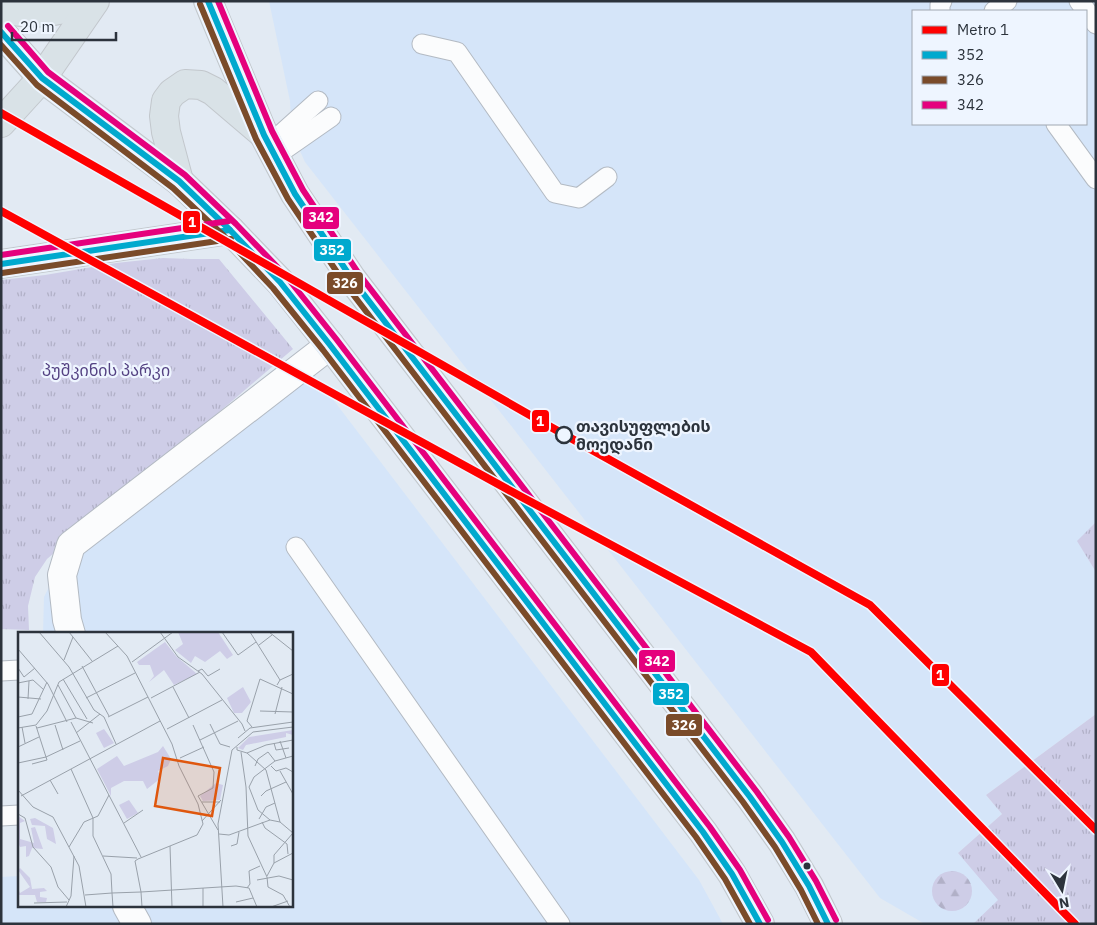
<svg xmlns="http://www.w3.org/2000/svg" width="1097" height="925" viewBox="0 0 1097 925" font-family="'IBM Plex Sans','Noto Sans Georgian',sans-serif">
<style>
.built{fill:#d5e5f9;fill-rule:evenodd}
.grass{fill:url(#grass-tufts)}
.forest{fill:url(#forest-firs)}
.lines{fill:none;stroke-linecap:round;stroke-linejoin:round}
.lane-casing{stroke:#b3bac3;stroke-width:21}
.street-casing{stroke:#b3bac3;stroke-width:30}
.primary-casing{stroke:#c2c7cc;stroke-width:30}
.lane{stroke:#fbfcfd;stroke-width:19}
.street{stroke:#fbfcfd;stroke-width:28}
.primary{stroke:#d9e2e7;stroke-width:28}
.bus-1-casing{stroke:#eef5ff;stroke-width:10}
.bus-2-casing{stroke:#eef5ff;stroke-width:10}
.bus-3-casing{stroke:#eef5ff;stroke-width:10}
.bus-1{stroke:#00a9ce;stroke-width:6}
.bus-2{stroke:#7a4b2a;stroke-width:6}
.bus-3{stroke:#e5007d;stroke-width:6}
.metro-1-casing{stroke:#eef5ff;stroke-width:11}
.metro-1{stroke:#f00;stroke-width:8}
.stop-dot{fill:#eef5ff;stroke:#2c333c;stroke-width:2.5}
.bus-dot{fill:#2c333c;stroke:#eef5ff;stroke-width:2}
.labels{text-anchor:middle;stroke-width:4.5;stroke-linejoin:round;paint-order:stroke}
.park-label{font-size:16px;fill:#534182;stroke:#eef5ff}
.stop-label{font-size:16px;font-weight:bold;fill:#2c333c;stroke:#eef5ff;text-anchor:start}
.inset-road{fill:none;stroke:#99a1aa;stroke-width:1}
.view{fill:#df570e;fill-opacity:0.15;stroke:#df570e;stroke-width:2.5}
.inset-edge{fill:none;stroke:#2c333c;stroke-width:2.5}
.line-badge{stroke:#eef5ff;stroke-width:2}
.badge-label{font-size:14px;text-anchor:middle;font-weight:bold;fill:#fff}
</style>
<defs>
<pattern id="grass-tufts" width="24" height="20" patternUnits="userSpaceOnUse" patternTransform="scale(1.25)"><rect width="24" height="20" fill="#cecde7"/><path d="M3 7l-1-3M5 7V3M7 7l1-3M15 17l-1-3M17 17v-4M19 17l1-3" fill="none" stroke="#b1b0c7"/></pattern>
<pattern id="forest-firs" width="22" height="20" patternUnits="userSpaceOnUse" patternTransform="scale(1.25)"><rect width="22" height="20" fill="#cecde7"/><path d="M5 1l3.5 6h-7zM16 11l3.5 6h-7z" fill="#b1b0c7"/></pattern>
</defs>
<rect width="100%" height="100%" fill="#e2eaf3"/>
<!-- built -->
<g class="built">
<path d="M 269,1 L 1096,1 L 1096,522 L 1078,542 L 1096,572 L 1096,714 L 986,795 L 1002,814 L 958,853 L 999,900 L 973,924 L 925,924 L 880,898 L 305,162 L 292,133 L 290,101 ZM 913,11 L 1086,11 L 1086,124 L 913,124 Z"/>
<polygon points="306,364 699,880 723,924 1,924 1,877 19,876 19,906 291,906 291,634 43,634 44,597 55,575"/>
</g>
<!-- grass -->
<g class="grass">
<polygon points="163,258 191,259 219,259 293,349 47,559 35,577 28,606 29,630 1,629 1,280 45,275 116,263"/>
<polygon points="1096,522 1096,572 1077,541"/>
<polygon points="1096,714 1096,924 973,924 998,900 958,853 1002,814 986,795"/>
</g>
<!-- forest -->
<circle class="forest" cx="952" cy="891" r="20"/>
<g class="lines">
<defs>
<g id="lane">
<polyline points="1079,1 1096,24"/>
<polyline points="940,11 940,5 942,1"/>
<polyline points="994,11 1007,1"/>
<polyline points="422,44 457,52 555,193 579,198 607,177"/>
<polyline points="1056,124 1096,179"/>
<polyline points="269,145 318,101"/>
<polyline points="275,156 331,117"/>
<polyline points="296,547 560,924"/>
<polyline points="1,671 19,670"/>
<polyline points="1,816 19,815"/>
</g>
<g id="street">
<polyline points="71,634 67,620 62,575 71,545 330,345"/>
<polyline points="127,906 137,924"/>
</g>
<g id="primary">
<polyline points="208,1 264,135 275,156 295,194 352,279 750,797 782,842 809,886 828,924"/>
<path d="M 1,8 C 30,16 59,14 86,1"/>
<polyline points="1,32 42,78 179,181 230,230 280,282 330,345 703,832 732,874 760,924"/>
<polyline points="1,123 42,78 95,1"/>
<polyline points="179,181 166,132 164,116 166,101 172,93 185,84 201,85 213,91 260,131"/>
<polyline points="1,264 230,230"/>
</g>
</defs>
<!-- lane casing -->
<use href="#lane" class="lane-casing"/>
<!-- street casing -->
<use href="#street" class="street-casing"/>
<!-- primary casing -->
<use href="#primary" class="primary-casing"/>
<!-- lane -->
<use href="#lane" class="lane"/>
<!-- street -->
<use href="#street" class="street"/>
<!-- primary -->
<use href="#primary" class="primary"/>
<defs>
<g id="bus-1">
<polyline points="208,1 264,135 295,194 352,279 750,797 782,842 809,886 828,924"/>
<polyline points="1,32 42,78 179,181 230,230 280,282 330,345 703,832 732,874 760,924"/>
<polyline points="1,264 230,230"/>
</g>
<g id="bus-2">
<polyline points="200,4 256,139 288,199 345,284 743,802 775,847 801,890 818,924"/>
<polyline points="1,45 37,85 173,188 224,236 273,288 323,350 696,837 725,879 750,924"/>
<polyline points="2,273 231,239"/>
</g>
<g id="bus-3">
<polyline points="218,1 272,131 303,190 359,274 757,792 789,837 816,881 836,920"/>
<polyline points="8,26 48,72 185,175 236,224 286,276 337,340 710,827 740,870 768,920"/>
<polyline points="1,255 229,221"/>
</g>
</defs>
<!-- bus-1 casing -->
<use href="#bus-1" class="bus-1-casing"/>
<!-- bus-2 casing -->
<use href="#bus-2" class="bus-2-casing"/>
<!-- bus-3 casing -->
<use href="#bus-3" class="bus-3-casing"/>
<!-- bus-1 -->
<use href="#bus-1" class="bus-1"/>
<!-- bus-2 -->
<use href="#bus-2" class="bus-2"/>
<!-- bus-3 -->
<use href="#bus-3" class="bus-3"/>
<defs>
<g id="metro-1">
<polyline points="1,113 549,426 870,605 1096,830"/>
<polyline points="1,211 518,495 811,652 1075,924"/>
</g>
</defs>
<!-- metro-1 casing -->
<use href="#metro-1" class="metro-1-casing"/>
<!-- metro-1 -->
<use href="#metro-1" class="metro-1"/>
</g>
<!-- markers -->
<circle class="stop-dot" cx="564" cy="435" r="8"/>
<circle class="bus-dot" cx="807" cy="866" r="4.5"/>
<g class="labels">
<!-- park labels -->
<g class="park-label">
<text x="106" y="376">პუშკინის პარკი</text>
</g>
<!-- stop labels -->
<g class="stop-label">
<text x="576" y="432">თავისუფლების<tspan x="576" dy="18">მოედანი</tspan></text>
</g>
</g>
<!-- overview -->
<g transform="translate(18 632)">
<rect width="275" height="275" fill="#e2eaf3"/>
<path d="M 160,0 L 200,0 L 215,23 L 209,27 L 202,19 L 187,30 L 177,24 L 173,31 L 157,18 L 165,12 ZM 147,10 L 158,24 L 179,42 L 156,53 L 146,38 L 131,50 L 136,44 L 132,33 L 121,33 L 119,30 ZM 225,55 L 233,70 L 224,81 L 216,81 L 209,66 ZM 86,97 L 96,111 L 86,116 L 78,101 ZM 275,98 L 275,103 L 268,101 L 268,105 L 228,113 L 225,118 L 220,116 L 231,105 ZM 145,114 L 153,127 L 150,134 L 140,139 L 143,146 L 129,157 L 125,149 L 106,149 L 93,156 L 93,164 L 79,137 L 99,124 L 106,134 L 140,120 ZM 198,151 L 205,153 L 202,168 L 185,169 L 182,164 ZM 111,168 L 120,181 L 109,187 L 101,173 Z" fill="#cecde7"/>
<path d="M 0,184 L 7,189 L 2,191 L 2,207 L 16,211 L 13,196 L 17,195 L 25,217 L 14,216 L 11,224 L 8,225 L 8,214 L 2,215 L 0,211 ZM 2,236 L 12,246 L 14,257 L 26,256 L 29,259 L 22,260 L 22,265 L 29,266 L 28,270 L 19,270 L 17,263 L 0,263 L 0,257 L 2,261 L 12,255 L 0,238 Z" fill="#cecde7"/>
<path d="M 17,186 L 35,196 L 38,212 L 29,207 L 27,194 L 14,193 L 12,187 Z" fill="#cecde7"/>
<path class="inset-road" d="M 21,0 L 51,35 L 76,78 L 86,85 L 98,112M 51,0 L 74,29M 87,0 L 109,24 L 154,112 L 161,134 L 180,172 L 185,192 L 179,203 L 120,227 L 117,229 L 123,260 L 94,261 L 95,275M 142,0 L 160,25 L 184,42 L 224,92 L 227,99M 204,0 L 220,23 L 238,10M 232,0 L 262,48M 251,0 L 275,19M 241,13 L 254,3M 0,17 L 30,52 L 49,90M 46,28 L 55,5M 114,30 L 155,0M 64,34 L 91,84M 0,36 L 6,45 L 17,36M 180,39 L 184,37 L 190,44 L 202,37M 45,47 L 69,87M 0,51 L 15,48 L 26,58M 40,53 L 58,86M 259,53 L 262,48 L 275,42M 155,55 L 171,86M 0,65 L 23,67M 68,66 L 117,41M 133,66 L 182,40M 10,67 L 11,49M 242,79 L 275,80M 257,82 L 264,55M 0,85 L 14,82 L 29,50M 90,85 L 130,65M 53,90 L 123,225M 192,92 L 202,112 L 212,115M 18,93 L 29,79 L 41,50 L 100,14M 37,93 L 45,118M 175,93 L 196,140 L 195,156 L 180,164M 18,94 L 28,125M 4,95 L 7,111M 234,95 L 229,89 L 242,47 L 275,62M 0,96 L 18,93M 19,96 L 58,86 L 75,91M 149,97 L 204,68M 58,101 L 82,82M 220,106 L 232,96 L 275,90M 182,108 L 220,89M 262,109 L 268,126M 256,111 L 258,118 L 271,116M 0,115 L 21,105M 219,115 L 219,118 L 229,121 L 248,138 L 262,190M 223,120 L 228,155 L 230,204 L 249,245 L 250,255 L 265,263 L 272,275M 229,121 L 248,113 L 275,108M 162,126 L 186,115M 0,131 L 28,125 L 62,109M 14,132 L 29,128 L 28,125M 237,134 L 240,127 L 250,120 L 257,129M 253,134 L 258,139 L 268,136 L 275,140M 53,137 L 75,186 L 75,204 L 93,242 L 94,261 L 67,263M 262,139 L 275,162M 32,148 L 40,162M 231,155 L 236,145 L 257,129 L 275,124M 231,155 L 240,178 L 252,188M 0,158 L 15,175 L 35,185 L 61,234 L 68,275M 3,164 L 142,89M 180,164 L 200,198M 243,164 L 248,159 L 268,150M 184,170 L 202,170M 0,182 L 7,186 L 15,215 L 33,235 L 40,255 L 51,268M 241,187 L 248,175 L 257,171M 184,189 L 203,168M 244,190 L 247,196 L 269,212 L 270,222M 106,191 L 125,178M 201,202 L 211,203 L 252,188 L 262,190 L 275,201M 152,214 L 154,275M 213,214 L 219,212 L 221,200M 51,215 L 66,190 L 80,184 L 91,163M 85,224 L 119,226M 256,231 L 275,221M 249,244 L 256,231 L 256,223 L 275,201M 239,248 L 261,244 L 275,248M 185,256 L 185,275M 229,256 L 232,252 L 231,239 L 242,234M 218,270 L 235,266M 16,271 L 49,270M 48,275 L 53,264 L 56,224M 124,275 L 123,260 L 218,254 L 231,256 L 239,275M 205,275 L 200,192 L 214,118 L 235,100 L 275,95M 253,275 L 270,269"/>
<path class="view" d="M 145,126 L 202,136 L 194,184 L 137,174 Z"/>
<rect width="275" height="275" class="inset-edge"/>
</g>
<g class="line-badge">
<rect x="302" y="206" width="38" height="24" rx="5" fill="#e5007d"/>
<rect x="182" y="210" width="19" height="24" rx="5" fill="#f00"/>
<rect x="313" y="238" width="39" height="24" rx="5" fill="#00a9ce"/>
<rect x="326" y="271" width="38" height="24" rx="5" fill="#7a4b2a"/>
<rect x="531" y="409" width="19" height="24" rx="5" fill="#f00"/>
<rect x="638" y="649" width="38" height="24" rx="5" fill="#e5007d"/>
<rect x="931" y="663" width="19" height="24" rx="5" fill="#f00"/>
<rect x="652" y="682" width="38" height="24" rx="5" fill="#00a9ce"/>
<rect x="665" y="713" width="38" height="24" rx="5" fill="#7a4b2a"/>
</g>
<g class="badge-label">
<text x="321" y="222">342</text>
<text x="192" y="227">1</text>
<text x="332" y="255">352</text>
<text x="345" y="288">326</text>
<text x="540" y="426">1</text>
<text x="657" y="666">342</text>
<text x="940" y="680">1</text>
<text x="671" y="699">352</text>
<text x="684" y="730">326</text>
</g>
<!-- border -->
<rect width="1097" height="925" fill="none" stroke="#2c333c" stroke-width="5"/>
<!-- legend -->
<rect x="912" y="10" width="175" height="115" fill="#eef5ff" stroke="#a0a7b1"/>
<rect x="922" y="26" width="25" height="8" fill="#ff0000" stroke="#a0a7b1"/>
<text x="957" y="35" font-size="15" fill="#2c333c">Metro 1</text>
<rect x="922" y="51" width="25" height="8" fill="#00a9ce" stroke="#a0a7b1"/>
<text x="957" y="60" font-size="15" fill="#2c333c">352</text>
<rect x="922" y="76" width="25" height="8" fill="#7a4b2a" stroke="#a0a7b1"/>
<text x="957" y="85" font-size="15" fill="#2c333c">326</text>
<rect x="922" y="101" width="25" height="8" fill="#e5007d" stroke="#a0a7b1"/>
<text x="957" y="110" font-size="15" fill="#2c333c">342</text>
<!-- north arrow -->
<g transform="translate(1062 890) rotate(170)" stroke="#eef5ff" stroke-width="4" paint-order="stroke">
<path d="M0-4L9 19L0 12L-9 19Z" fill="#2c333c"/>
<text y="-8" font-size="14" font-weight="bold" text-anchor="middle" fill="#2c333c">N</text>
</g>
<!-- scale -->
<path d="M12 32v8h104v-8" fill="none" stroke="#2c333c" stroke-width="2.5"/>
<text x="20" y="32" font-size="15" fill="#2c333c" stroke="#eef5ff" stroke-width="4" paint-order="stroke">20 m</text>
</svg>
